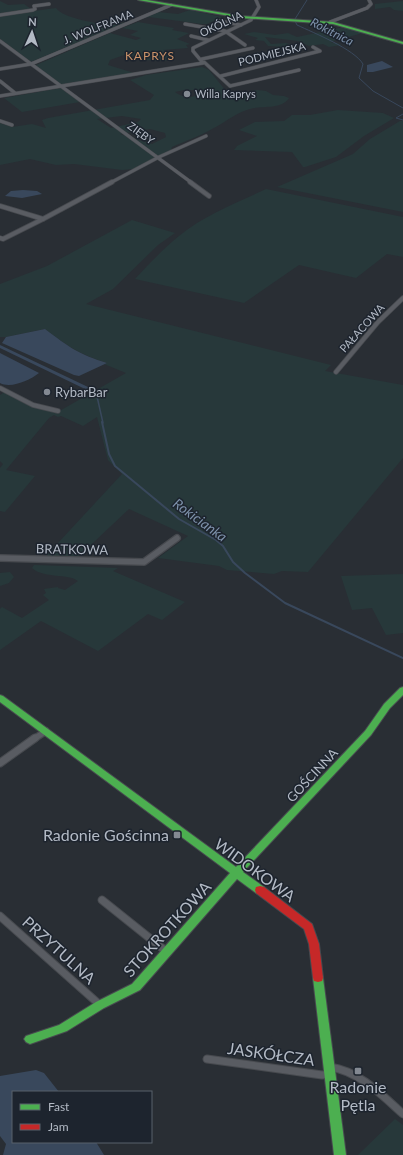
<svg xmlns="http://www.w3.org/2000/svg" width="403" height="1155" viewBox="0 0 403 1155" font-family="Lato,sans-serif">
<style>
.green{fill:#27383a;fill-rule:evenodd}
.water{fill:#39485c}
.lines{fill:none;stroke-linecap:round;stroke-linejoin:round}
.stream-far2{stroke:#39485c;stroke-width:1}
.stream-far1{stroke:#39485c;stroke-width:1.5}
.stream{stroke:#39485c;stroke-width:2}
.street-far3-casing{stroke:#474a4f;stroke-width:4}
.street-far2-casing{stroke:#474a4f;stroke-width:5.5}
.street-far1-casing{stroke:#474a4f;stroke-width:8}
.street-casing{stroke:#474a4f;stroke-width:9}
.fast-casing{stroke:#474a4f;stroke-width:2}
.jam-casing{stroke:#474a4f;stroke-width:2}
.street-far3{stroke:#595c62;stroke-width:3}
.street-far2{stroke:#595c62;stroke-width:4}
.street-far1{stroke:#595c62;stroke-width:5.5}
.street{stroke:#595c62;stroke-width:7}
.fast{fill:#4caf50;fill-rule:evenodd}
.jam{fill:#c62828;fill-rule:evenodd}
.poi-dot{fill:#838992;stroke:#1d242e;stroke-width:1.5}
.labels{text-anchor:middle;stroke-width:3;stroke-linejoin:round;paint-order:stroke}
.far-street-label{font-size:11px;fill:#b3bac5;stroke:#1d242e}
.far-poi-label{font-size:11px;fill:#b3bac5;stroke:#1d242e;text-anchor:start}
.far-water-label{font-size:12px;font-style:italic;fill:#7d91aa;stroke:#1d242e}
.far-neighbourhood-label{font-size:12px;letter-spacing:1px;fill:#ca9269;stroke:#1d242e}
.poi-label{font-size:13px;fill:#b3bac5;stroke:#1d242e;text-anchor:start}
.street-label{font-size:13px;fill:#b3bac5;stroke:#1d242e}
.water-label{font-size:14px;font-style:italic;fill:#7d91aa;stroke:#1d242e}
.near-poi-label{font-size:16px;fill:#b3bac5;stroke:#1d242e;text-anchor:end}
.near-street-label{font-size:16px;fill:#b3bac5;stroke:#1d242e}
</style>
<rect width="100%" height="100%" fill="#292e34"/>
<!-- green -->
<g class="green">
<path d="M 0,1 L 8,5 L 24,4 L 34,11 L 56,8 C 62,18 99,24 112,25 C 120,25 127,20 136,21 L 93,36 L 31,62 L 0,39 Z"/>
<polygon points="403,1 403,11 394,10 390,7 375,9 375,4"/>
<polygon points="190,10 222,17 207,24 202,24 149,17 141,19 158,12 178,14"/>
<polygon points="138,22 174,28 172,30 189,33 177,39 190,44 186,45 188,48 163,50 175,56 165,61 144,60 143,57 124,55 110,60 108,65 134,73 61,86 34,66 110,33 136,40 141,38 130,35 138,31 122,28"/>
<polygon points="344,27 363,33 333,41 331,43 337,43 341,45 329,47 323,44 309,46 298,41 265,37 271,44 286,43 292,45 285,47 268,46 264,41 255,40 258,38 244,34 254,32 275,35 288,33 297,37"/>
<path d="M 202,67 L 209,70 L 230,96 L 257,90 L 266,91 L 273,95 L 284,96 L 289,98 C 282,109 265,106 254,108 C 238,111 226,122 212,129 C 200,136 185,141 172,147 L 171,150 L 133,169 L 122,170 L 74,164 L 56,165 L 30,159 L 0,165 L 0,123 L 12,127 L 32,124 L 46,128 L 42,120 L 48,118 L 150,100 L 154,95 L 130,80 L 146,75 ZM 184,90 L 198,90 L 201,93 C 193,99 183,98 175,92 ZM 122,116 L 141,119 L 138,122 L 111,128 L 97,119 ZM 150,129 L 165,133 L 166,137 L 152,144 L 120,134 Z"/>
<polygon points="61,88 80,102 22,112 4,98"/>
<polygon points="338,110 383,113 394,118 364,136 336,157 305,167 303,167 292,152 234,150 237,146 257,136 239,130 255,122 284,121 292,115 310,115"/>
<polygon points="400,121 403,121 403,212 277,187 353,154 370,139"/>
<path d="M 266,189 L 403,217 L 403,257 L 387,254 L 356,278 L 299,265 L 244,303 L 135,279 C 149,264 163,249 179,236 C 204,215 237,203 266,189 Z"/>
<path d="M 132,220 L 175,233 L 158,245 L 113,289 L 86,304 L 331,365 L 325,371 L 403,385 L 403,458 L 308,572 L 282,571 L 274,574 L 251,572 L 227,570 L 219,566 L 158,558 L 188,536 L 129,509 L 77,558 L 45,557 L 122,474 L 108,460 L 97,417 L 83,426 L 61,416 L 58,417 L 54,415 L 49,418 L 6,470 L 35,476 L 5,512 L 0,511 L 0,468 L 3,464 L 0,461 L 0,395 L 5,392 L 28,405 L 56,413 L 126,373 L 104,364 L 107,363 C 79,354 67,346 45,329 L 6,337 L 0,337 L 0,284 L 47,266 Z"/>
<path d="M 34,565 L 118,568 L 113,571 L 185,602 L 162,620 L 148,614 L 98,651 L 41,621 L 0,650 L 0,609 L 2,607 L 22,618 L 49,600 L 43,595 L 46,593 L 44,589 L 58,587 L 58,588 L 65,590 L 78,581 C 68,573 44,579 32,568 Z"/>
<polygon points="10,572 14,577 9,583 0,586 0,573"/>
<polygon points="403,574 403,633 386,635 372,608 352,610 341,576"/>
<polygon points="395,1119 403,1125 403,1155 358,1155"/>
</g>
<!-- water -->
<g class="water">
<polygon points="382,61 393,67 373,72 367,72 367,65"/>
<polygon points="23,190 37,191 42,194 22,198 5,196 11,191"/>
<path d="M 45,329 C 69,347 78,354 107,363 L 79,376 L 74,375 L 2,343 L 6,337 Z"/>
<polygon points="0,345 88,387 91,390 85,389 0,348"/>
<path d="M 0,353 L 39,373 C 30,380 11,389 0,383 Z"/>
<polygon points="36,1070 44,1073 59,1092 13,1092 13,1142 96,1142 104,1155 3,1155 6,1144 0,1136 0,1076"/>
</g>
<g class="lines">
<!-- stream-far2 -->
<g class="stream-far2">
<polyline points="295,19 307,0"/>
<path d="M 295,21 L 297,25 C 314,33 354,49 363,64 L 359,78 L 373,91 L 403,108"/>
<polyline points="403,114 396,118 403,120"/>
</g>
<!-- stream-far1 -->
<polyline class="stream-far1" points="96,392 103,423"/>
<!-- stream -->
<polyline class="stream" points="102,422 109,454 115,466 179,519 216,540 223,546 233,562 245,573 285,603 403,658"/>
<defs>
<g id="street-far3">
<polyline points="0,15 33,10 35,9 34,6 49,4"/>
<polyline points="220,21 241,25"/>
<polyline points="330,22 367,8 371,4 369,0"/>
<polyline points="185,24 225,31 245,45"/>
<polyline points="191,36 208,40"/>
<polyline points="0,41 192,183"/>
<polyline points="202,59 253,48"/>
<polyline points="204,62 230,86 299,70"/>
<polyline points="0,69 31,64 171,5"/>
<polyline points="221,76 320,51 313,47"/>
<polyline points="0,81 15,93"/>
<polyline points="0,96 203,63 193,51 193,48 251,20 259,7 256,0"/>
<polyline points="0,121 12,125"/>
<polyline points="110,183 159,157 206,136"/>
</g>
<g id="street-far2">
<polyline points="190,182 209,196"/>
<polyline points="0,206 43,219 3,239 0,238"/>
<polyline points="43,219 112,182"/>
<polyline points="336,372 378,322 403,298"/>
<polyline points="0,388 33,405 58,411"/>
</g>
<g id="street-far1">
<polyline points="0,558 144,562 177,538"/>
<polyline points="34,739 46,731"/>
</g>
<g id="street">
<polyline points="0,763 35,738"/>
<polyline points="102,900 167,952"/>
<polyline points="0,916 100,1005"/>
<polyline points="207,1059 322,1075 331,1074"/>
<path d="M 330,1067 C 359,1071 382,1095 403,1114"/>
</g>
<g id="fast">
<polygon points="138,0 147,0 241,16 333,22 403,42 403,44 333,24 241,18"/>
<polygon points="403,687 403,695 390,708 371,735 243,872 264,887 265,890 264,893 260,894 256,893 237,879 140,990 104,1008 67,1031 30,1044 26,1042 24,1039 26,1036 59,1025 96,1002 132,984 230,873 0,702 0,695 3,696 236,867 365,731 384,704 400,688"/>
<polygon points="318,974 322,975 323,978 346,1155 334,1155 313,978 314,975"/>
</g>
<polygon id="jam" points="260,886 264,887 312,924 319,944 323,978 322,981 318,982 314,981 313,978 309,944 304,929 256,893 255,890 256,887"/>
</defs>
<!-- street-far3 casing -->
<use href="#street-far3" class="street-far3-casing"/>
<!-- street-far2 casing -->
<use href="#street-far2" class="street-far2-casing"/>
<!-- street-far1 casing -->
<use href="#street-far1" class="street-far1-casing"/>
<!-- street casing -->
<use href="#street" class="street-casing"/>
<!-- fast casing -->
<use href="#fast" class="fast-casing"/>
<!-- jam casing -->
<use href="#jam" class="jam-casing"/>
<!-- street-far3 -->
<use href="#street-far3" class="street-far3"/>
<!-- street-far2 -->
<use href="#street-far2" class="street-far2"/>
<!-- street-far1 -->
<use href="#street-far1" class="street-far1"/>
<!-- street -->
<use href="#street" class="street"/>
<!-- fast -->
<use href="#fast" class="fast"/>
<!-- jam -->
<use href="#jam" class="jam"/>
</g>
<!-- markers -->
<g class="poi-dot">
<circle cx="187" cy="94" r="4"/>
<circle cx="47" cy="392" r="4"/>
<rect x="173" y="831" width="8" height="8" rx="2"/>
<rect x="354" y="1067" width="8" height="8" rx="2"/>
</g>
<g class="labels">
<!-- far-street labels -->
<g class="far-street-label">
<text transform="translate(221 24) rotate(-25)" y="4">OKÓLNA</text>
<text transform="translate(98 27) rotate(-22)" y="4">J. WOLFRAMA</text>
<text transform="translate(272 54) rotate(-14)" y="4">PODMIEJSKA</text>
<text transform="translate(141 133) rotate(36)" y="4">ZIĘBY</text>
<text transform="translate(362 328) rotate(-48)" y="4">PAŁACOWA</text>
</g>
<!-- far-poi labels -->
<g class="far-poi-label">
<text x="195" y="98">Willa Kaprys</text>
</g>
<!-- far-water labels -->
<g class="far-water-label">
<text transform="translate(332 32) rotate(27)" y="4">Rokitnica</text>
</g>
<!-- far-neighbourhood labels -->
<g class="far-neighbourhood-label">
<text x="150" y="60">KAPRYS</text>
</g>
<!-- poi labels -->
<g class="poi-label">
<text x="55" y="397">RybarBar</text>
</g>
<!-- street labels -->
<g class="street-label">
<text transform="translate(72 549) rotate(1)" y="5">BRATKOWA</text>
<text transform="translate(312 775) rotate(-47)" y="5">GOŚCINNA</text>
</g>
<!-- water labels -->
<g class="water-label">
<text transform="translate(200 520) rotate(36)" y="5">Rokicianka</text>
</g>
<!-- near-poi labels -->
<g class="near-poi-label">
<text x="169" y="841">Radonie Gościnna</text>
<text x="358" y="1093" text-anchor="middle">Radonie<tspan x="358" dy="18">Pętla</tspan></text>
</g>
<!-- near-street labels -->
<g class="near-street-label">
<text transform="translate(255 870) rotate(36)" y="6">WIDOKOWA</text>
<text transform="translate(167 929) rotate(-48)" y="6">STOKROTKOWA</text>
<text transform="translate(59 950) rotate(42)" y="6">PRZYTULNA</text>
<text transform="translate(271 1054) rotate(8)" y="6">JASKÓŁCZA</text>
</g>
</g>
<!-- legend -->
<rect x="12" y="1091" width="140" height="52" fill="#1d242e" stroke="#59606a"/>
<rect x="20" y="1104" width="20" height="6" fill="#4caf50" stroke="#59606a"/>
<text x="48" y="1111" font-size="12" fill="#b3bac5">Fast</text>
<rect x="20" y="1124" width="20" height="6" fill="#c62828" stroke="#59606a"/>
<text x="48" y="1131" font-size="12" fill="#b3bac5">Jam</text>
<!-- north arrow -->
<g transform="translate(32 32) rotate(3)" stroke="#1d242e" stroke-width="3" paint-order="stroke">
<path d="M0-3L7 15L0 10L-7 15Z" fill="#b3bac5"/>
<text y="-6" font-size="11" font-weight="bold" text-anchor="middle" fill="#b3bac5">N</text>
</g>
</svg>
